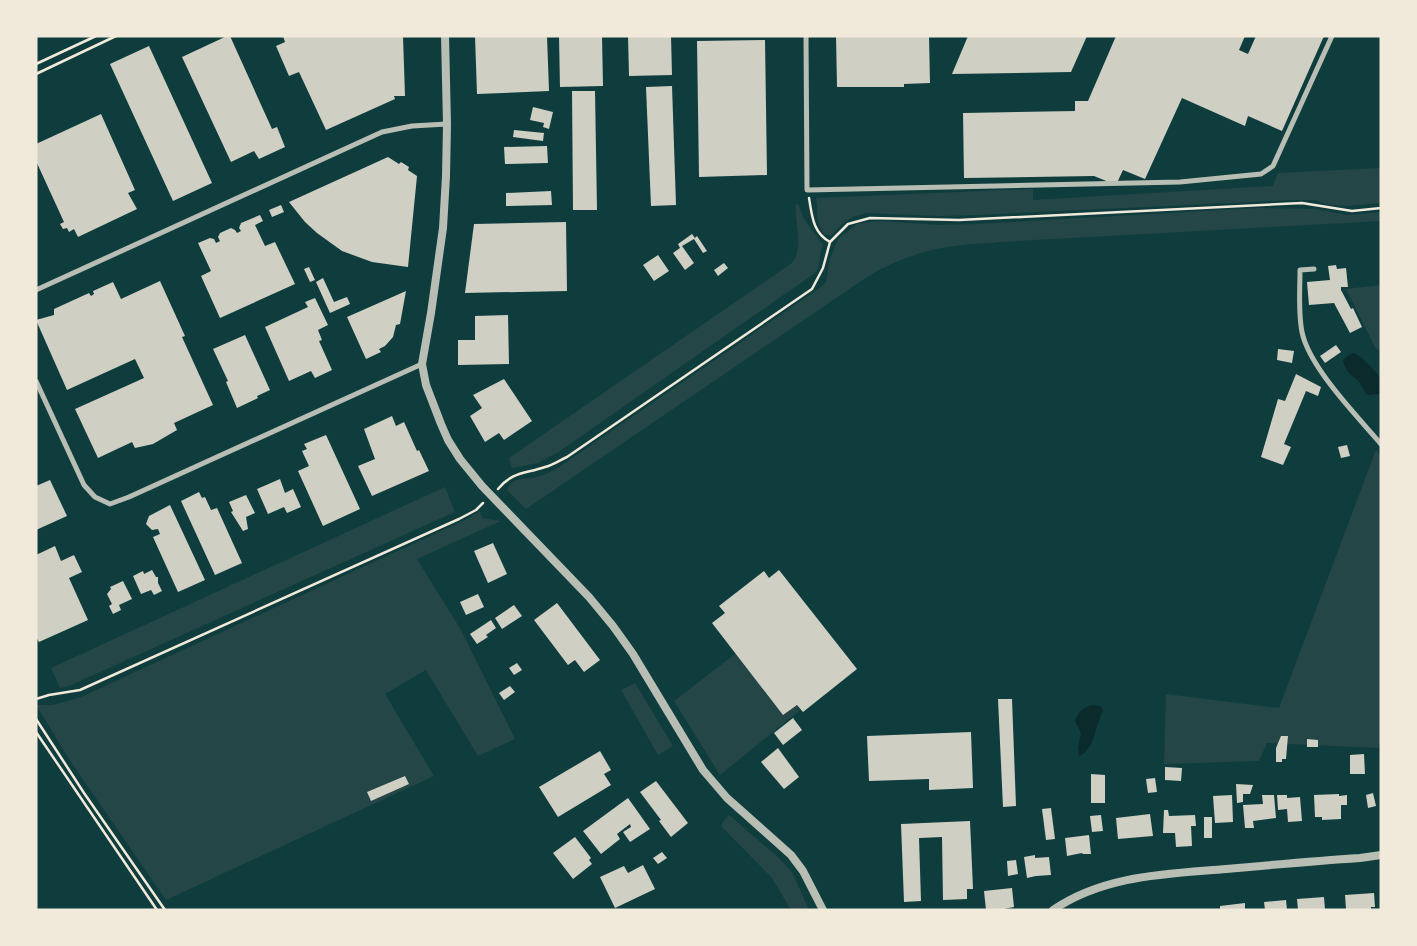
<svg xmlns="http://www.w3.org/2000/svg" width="1417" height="946" viewBox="0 0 1417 946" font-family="Mulish,sans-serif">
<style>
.green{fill:#244646}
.water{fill:#0a2a2b}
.building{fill:#cfcfc3}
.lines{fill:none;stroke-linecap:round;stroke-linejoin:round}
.path{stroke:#f1e9da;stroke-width:2.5}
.minor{stroke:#b8beb3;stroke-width:5}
.tertiary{stroke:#b8beb3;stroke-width:8}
</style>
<rect width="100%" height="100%" fill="#0f3d3e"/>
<!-- green -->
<g class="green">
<path d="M 1381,168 L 1381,203 L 1347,206 L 1330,205 L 1315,200 L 1291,200 L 976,215 L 939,216 L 866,213 L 853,217 L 842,224 L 831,236 L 824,234 C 814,218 819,214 816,198 L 1033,189 L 1033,200 L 1273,186 L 1278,173 Z"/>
<path d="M 796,204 L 798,204 L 804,219 L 823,245 C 818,255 822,264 815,273 L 560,451 L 538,463 L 512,468 L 509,458 L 792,263 C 805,244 794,225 796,204 Z"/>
<path d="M 1258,208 L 1314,209 L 1347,215 L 1381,212 L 1381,221 L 1000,242 C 981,244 961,244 942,248 C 915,253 890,263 867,277 L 526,509 L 507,490 C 511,476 526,480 537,477 C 545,475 553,471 559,467 L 821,287 L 826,282 L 829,261 L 838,239 L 857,224 L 868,222 L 883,221 L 938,225 L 977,224 Z"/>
<polygon points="1381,285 1381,350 1376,349 1346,289"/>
<polygon points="1376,450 1381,456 1381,740 1378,748 1267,743 1259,761 1164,764 1166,694 1279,708"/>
<polygon points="445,487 455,512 69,686 60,688 51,668"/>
<polygon points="480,511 482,518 501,521 417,559 461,630 515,739 478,756 426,670 385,694 434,776 166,900 71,762 36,705 53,705 81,697 467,519"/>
<polygon points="748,644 800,710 720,775 674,701"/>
<polygon points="635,683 673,746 658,755 621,690"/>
<polygon points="729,815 780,859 792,872 809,910 791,910 772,878 722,827 722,823"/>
</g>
<!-- water -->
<g class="water">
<path d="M 1354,353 C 1361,356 1379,373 1381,381 C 1381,385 1381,390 1380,394 L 1368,395 C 1363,391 1362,385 1358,381 C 1350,373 1346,373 1343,360 L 1349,355 Z"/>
<path d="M 1093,705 L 1101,706 L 1103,711 C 1095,724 1095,750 1079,756 L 1078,748 L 1081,733 L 1075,721 C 1078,712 1083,707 1093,705 Z"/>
</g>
<!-- building -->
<g class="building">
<polygon points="227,36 230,36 272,129 277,127 285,147 259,159 254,151 231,162 182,57"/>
<polygon points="283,36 403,36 405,96 394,96 395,99 326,130 299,72 289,76 276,46 285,42"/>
<polygon points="475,36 547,36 549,91 477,94"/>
<polygon points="559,36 602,36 603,86 560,87"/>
<polygon points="628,36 671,36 672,75 629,76"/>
<polygon points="836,36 929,36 930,83 904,84 904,87 837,87"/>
<polygon points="968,36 1087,36 1071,72 952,74"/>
<polygon points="1116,36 1245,36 1239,50 1248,54 1256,36 1324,36 1282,131 1248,116 1245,126 1182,98 1145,179 1123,170 1116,185 1094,176 964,178 963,113 1075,111 1075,101 1088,101"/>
<polygon points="765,40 767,175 699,177 697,41"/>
<polygon points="149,46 212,183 173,201 110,64"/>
<polygon points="672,86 676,205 651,206 646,87"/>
<polygon points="572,91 595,91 597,210 573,210"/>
<polygon points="533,107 553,112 549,129 543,127 544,123 530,120"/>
<polygon points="101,114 135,190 128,193 137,209 78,237 74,229 69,232 67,228 63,229 60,224 64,222 36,161 36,144"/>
<polygon points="514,130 544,133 543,141 513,137"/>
<polygon points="547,146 548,163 505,164 504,147"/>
<polygon points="388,157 399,164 401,162 409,167 408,170 417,176 408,267 372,262 342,251 317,233 305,222 289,202"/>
<polygon points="551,191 552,205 506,206 506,193"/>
<polygon points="281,205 284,212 272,217 269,210"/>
<polygon points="260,215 263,221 255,225 265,246 275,242 295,284 220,318 201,276 211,271 198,243 210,238 214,239 216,243 220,241 218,237 220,233 231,228 235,230 237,233 241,231 239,228 241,223"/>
<polygon points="566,222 567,291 465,293 474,224"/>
<polygon points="692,234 695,238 697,236 707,251 703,253 694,239 682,246 694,263 685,270 673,253 680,248 678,244"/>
<polygon points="658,255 669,271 654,281 643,265"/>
<polygon points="724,263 728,268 718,276 714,270"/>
<polygon points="1336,265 1337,269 1346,268 1348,287 1341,287 1341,290 1351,309 1353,308 1362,327 1350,333 1334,303 1309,305 1307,282 1330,280 1328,266"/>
<polygon points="309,267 315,280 310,282 304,269"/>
<polygon points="323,278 334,302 347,297 350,304 330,313 316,282"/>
<polygon points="160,281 185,336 182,337 213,405 174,423 177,430 153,444 135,448 132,442 98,458 75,409 144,378 135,359 67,390 36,320 54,315 54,309 89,293 91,296 94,294 93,291 113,282 121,299"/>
<polygon points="406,291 400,324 396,325 393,337 385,346 379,349 381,352 366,359 347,317"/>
<polygon points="315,298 328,325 318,330 322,340 319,341 332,370 315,378 311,371 289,381 265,327 308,307 305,302"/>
<polygon points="508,315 509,364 458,365 458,340 475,340 475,316"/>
<polygon points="245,335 270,390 257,396 258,398 237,408 226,382 228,381 213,349"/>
<polygon points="1336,345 1341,352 1325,363 1320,356"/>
<polygon points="1278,349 1294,351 1292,363 1277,360"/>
<polygon points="1296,374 1321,387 1318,396 1306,391 1284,444 1291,447 1283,465 1261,457 1278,399 1285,401"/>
<polygon points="504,379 532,421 504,440 499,433 485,442 470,416 482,408 473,395"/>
<polygon points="392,416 396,426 404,422 417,451 419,450 429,471 372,496 358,466 375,459 364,429"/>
<polygon points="326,435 360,509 323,526 298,471 309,466 302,451 307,449 304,444"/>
<polygon points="1347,445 1350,456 1341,458 1338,447"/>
<polygon points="280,479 285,493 293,489 301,507 287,513 284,507 268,514 257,489"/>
<polygon points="50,480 67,516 36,530 36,486"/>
<polygon points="199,492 202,498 205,497 211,510 217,508 242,563 215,575 181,501"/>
<polygon points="246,495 255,513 246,517 248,529 243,531 231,512 233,511 229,502"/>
<polygon points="170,505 205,580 178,592 153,537 160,534 158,529 152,530 146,524 149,516"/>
<polygon points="493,543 507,574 488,583 474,551"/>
<polygon points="55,546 61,561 74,555 82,572 69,578 88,620 39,642 36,637 36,555"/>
<polygon points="152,570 156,577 158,577 158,583 162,591 154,595 151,590 141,594 133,576 143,571 144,574"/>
<polygon points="779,570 857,669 803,712 797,705 783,715 712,623 725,613 719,606 764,571 769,578"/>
<polygon points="123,581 132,599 119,605 121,610 113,614 109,606 112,604 107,594 111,589 110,587"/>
<polygon points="478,594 484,607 466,615 460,602"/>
<polygon points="557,603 600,660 584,672 575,660 568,665 534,620"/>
<polygon points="514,605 522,616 502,629 495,618"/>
<polygon points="491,620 496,628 486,635 488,637 477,644 470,634"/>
<polygon points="517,663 522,670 514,675 509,668"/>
<polygon points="510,686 515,692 504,700 499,693"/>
<polygon points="998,699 1012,699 1016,806 1003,807"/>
<polygon points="793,718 802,730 783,745 774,733"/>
<polygon points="971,732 973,788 929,790 929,779 869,781 867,736"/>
<polygon points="1281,736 1288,736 1286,759 1282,759 1282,762 1276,762 1276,748"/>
<polygon points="1307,739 1318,740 1318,747 1307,747"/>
<polygon points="778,748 799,777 784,789 761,762"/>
<polygon points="600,751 611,770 604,774 611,785 558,817 539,787"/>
<polygon points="1364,754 1365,774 1350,774 1350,755"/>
<polygon points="1165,767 1182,768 1181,781 1165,780"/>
<polygon points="1091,774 1105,775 1105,803 1091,803"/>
<polygon points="405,776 409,784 371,801 367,792"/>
<polygon points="1155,778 1157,792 1148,793 1146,779"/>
<polygon points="656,781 688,823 671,837 659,821 661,820 640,792"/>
<polygon points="1236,784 1253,785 1250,794 1243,794 1243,802 1237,803"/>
<polygon points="1373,793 1376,806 1368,808 1366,795"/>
<polygon points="1339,794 1339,796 1347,795 1347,805 1341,805 1341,819 1322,820 1322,817 1315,817 1314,795"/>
<polygon points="1232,795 1233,822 1215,823 1213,796"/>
<polygon points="1262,795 1274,795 1276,818 1253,821 1254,828 1245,828 1243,805 1263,804"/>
<polygon points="1277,795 1287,795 1287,798 1300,797 1302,821 1288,822 1287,809 1278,810"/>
<polygon points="628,798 650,829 630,842 623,832 631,827 630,824 617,834 620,839 601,854 583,831"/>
<polygon points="1051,808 1055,839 1046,840 1042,809"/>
<polygon points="1164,810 1168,810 1169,816 1195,815 1196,826 1191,826 1192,846 1176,847 1175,833 1163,833"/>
<polygon points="1150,814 1153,836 1118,839 1116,818"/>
<polygon points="1101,815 1103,831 1092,832 1090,816"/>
<rect x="1204" y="817" width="8" height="21"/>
<polygon points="970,821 973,889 967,889 967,899 943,900 942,837 920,838 919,838 921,901 904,902 901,824"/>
<polygon points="1089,835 1091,854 1083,854 1082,853 1067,856 1065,838"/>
<polygon points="575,837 591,858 589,860 592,864 573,879 553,853"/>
<polygon points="662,852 667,858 658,864 653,858"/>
<polygon points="1035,855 1035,858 1049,857 1051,875 1036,876 1027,878 1024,857"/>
<polygon points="1016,860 1018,874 1008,876 1007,861"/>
<polygon points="643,865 655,889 615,908 600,877 624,866 628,873"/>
<polygon points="1012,888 1014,907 999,910 986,910 984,891"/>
<polygon points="1374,893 1375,907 1371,907 1371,910 1346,909 1345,895"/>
<polygon points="1324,897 1325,910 1298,910 1297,899"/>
<polygon points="1286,900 1287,910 1265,910 1264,902"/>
<polygon points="1245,903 1245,910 1220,910 1220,906"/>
</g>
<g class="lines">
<!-- path -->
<g class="path">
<polyline points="36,64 96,36"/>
<polyline points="36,74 116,36"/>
<path d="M 809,198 C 812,216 813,233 830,242"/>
<path d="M 498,489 C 513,471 525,474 545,467 C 553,465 560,460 567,457 L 812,289 L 823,268 L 830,242 L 848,224 L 870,218 L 959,220 L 1302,203 L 1352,211 L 1381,208"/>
<polyline points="36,699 49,695 80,690 459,519 476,510 483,503"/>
<polyline points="36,719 84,793 165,910"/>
<polyline points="36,732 157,910"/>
</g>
<!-- minor -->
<g class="minor">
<polyline points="806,36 807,190 1180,182 1261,174 1273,166 1332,36"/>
<path d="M 1314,269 L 1300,270 C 1300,290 1298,312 1302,332 C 1309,367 1357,416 1381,444"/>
<polyline points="36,290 382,132 412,126 447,124"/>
<polyline points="36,381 84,485 95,497 110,504 129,497 422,364"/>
</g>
<!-- tertiary -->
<g class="tertiary">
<polyline points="445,36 447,124 446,176 443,228 431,313 422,364 426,385 441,424 448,440 460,459 482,486 589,597 613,626 633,654 703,770 727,798 791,855 803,871 823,910"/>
<path d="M 1053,910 C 1104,875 1166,874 1226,869 C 1270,865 1315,861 1360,858 L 1381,855"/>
</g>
</g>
<!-- border -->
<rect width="1417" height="946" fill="none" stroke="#f1e9da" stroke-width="75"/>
</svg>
